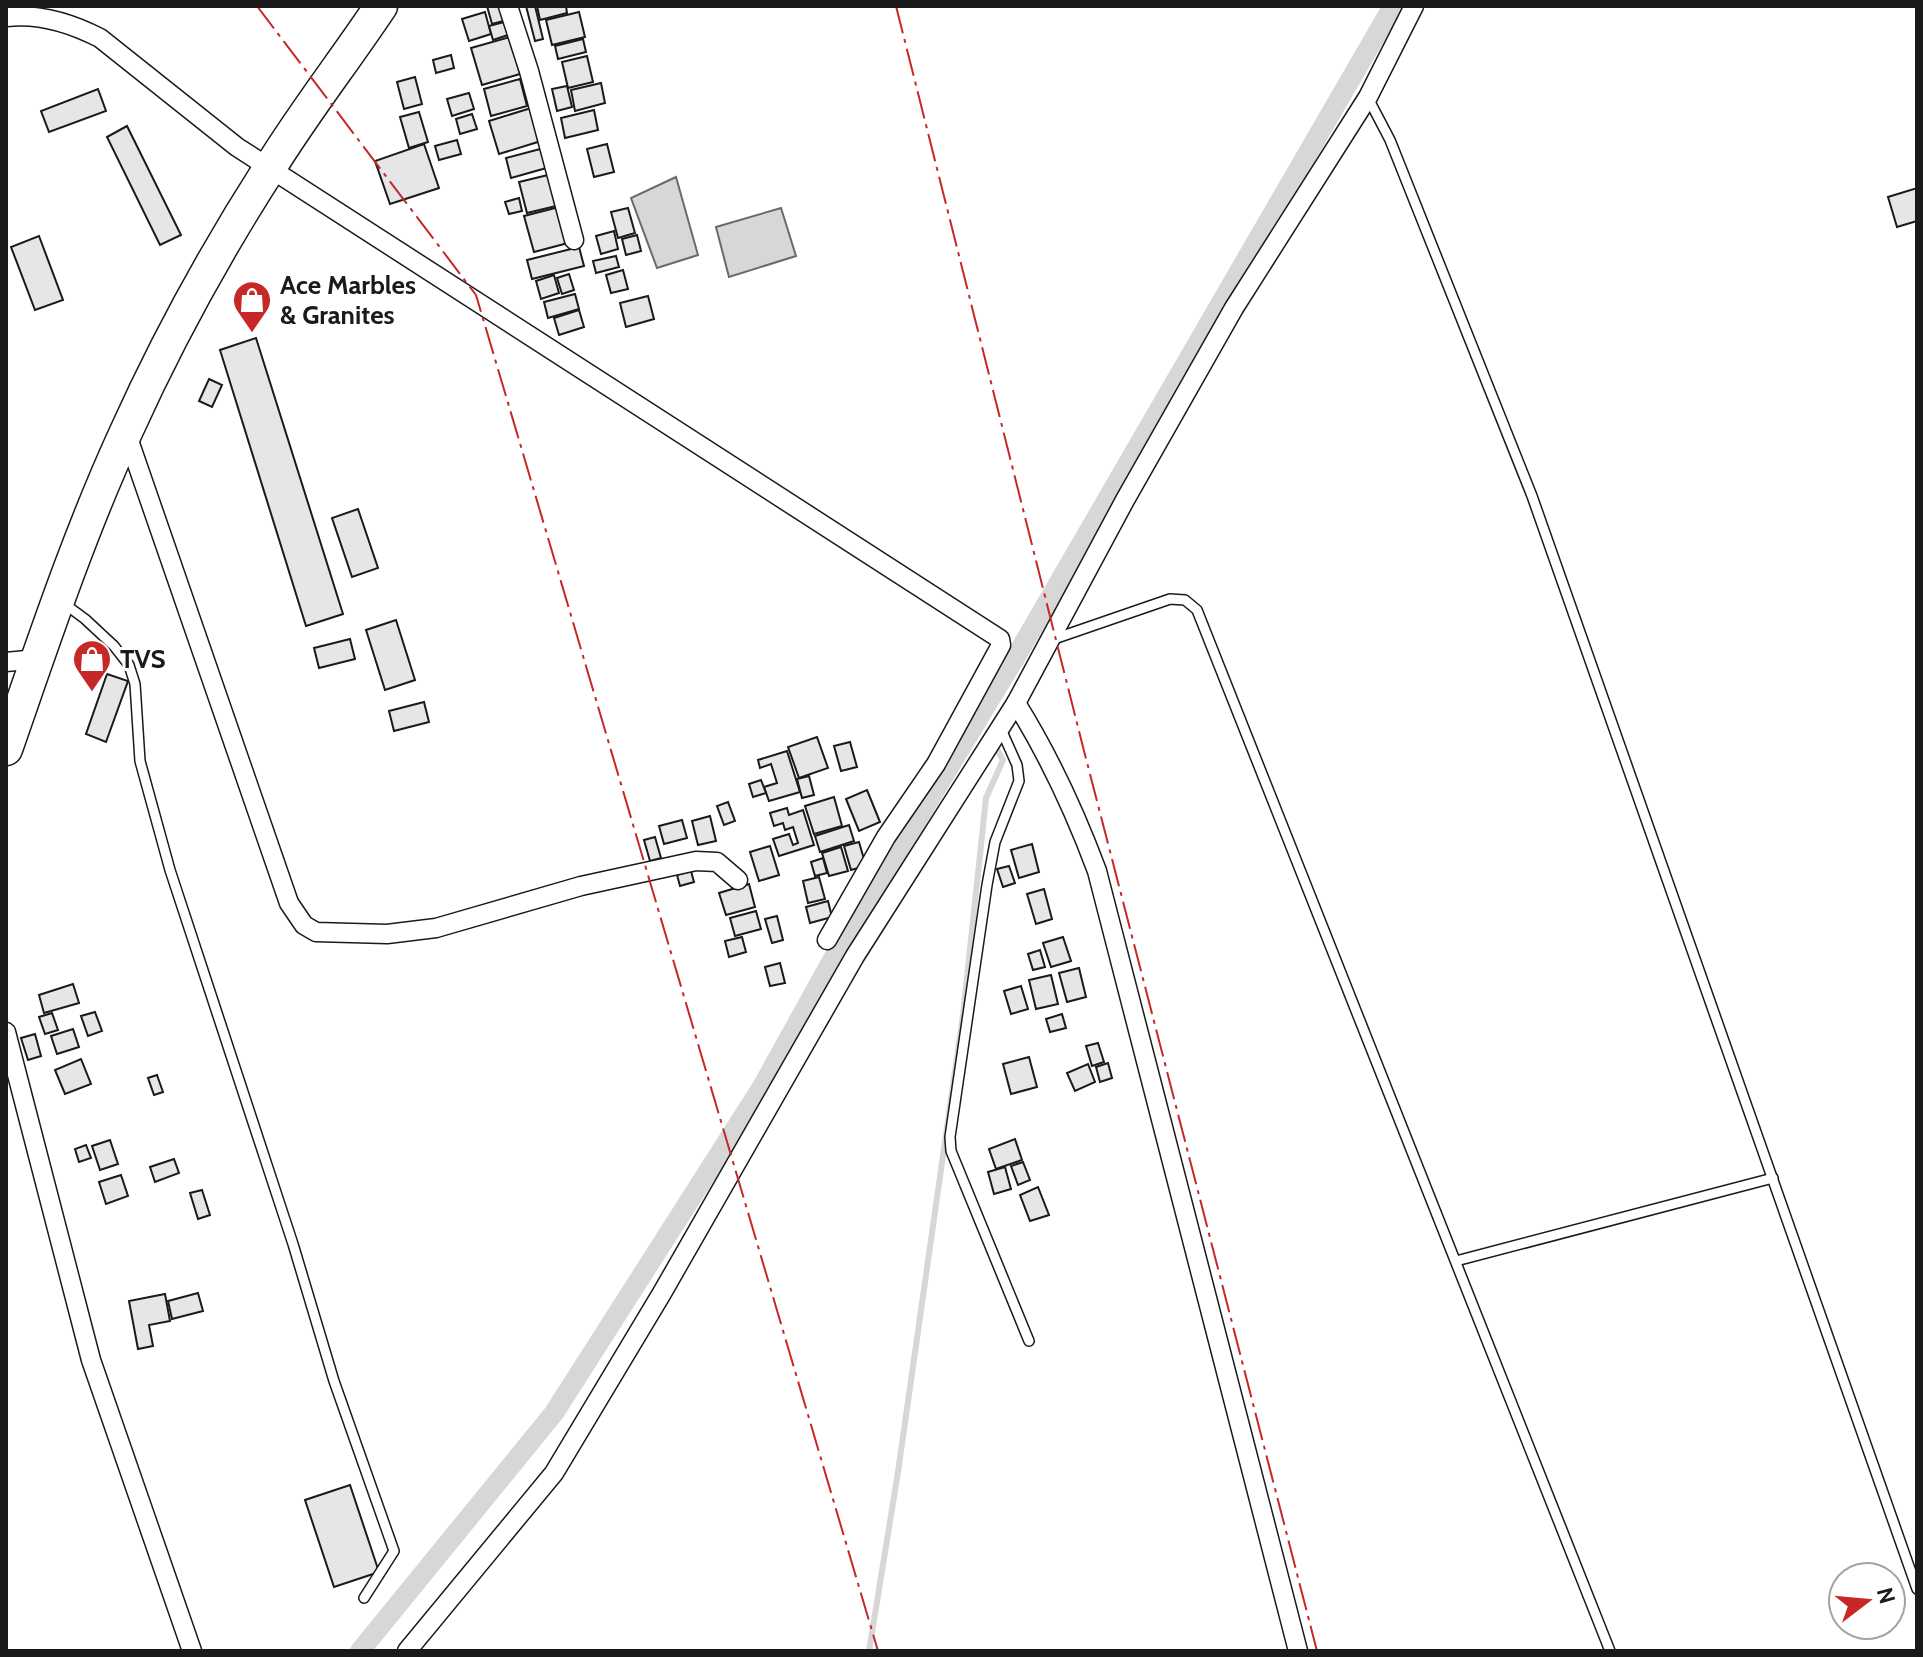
<svg xmlns="http://www.w3.org/2000/svg" width="1923" height="1657" viewBox="0 0 1923 1657" font-family="Cabin,sans-serif">
<style>
.water{fill:#d7d7d7;stroke:#6a6a6a;stroke-width:2}
.lines{fill:none;stroke-linecap:round;stroke-linejoin:round}
.stream{stroke:#d7d7d7;stroke-width:6}
.canal{stroke:#d7d7d7;stroke-width:20}
.building{fill:#e6e6e6;stroke:#1a1a1a;stroke-width:2}
.lane-casing{stroke:#1a1a1a;stroke-width:12}
.street-casing{stroke:#1a1a1a;stroke-width:21}
.highway-casing{stroke:#1a1a1a;stroke-width:35}
.lane{stroke:#fff;stroke-width:9}
.street{stroke:#fff;stroke-width:18}
.highway{stroke:#fff;stroke-width:32}
.power{stroke:#c62828;stroke-width:2;stroke-dasharray:28 6 4 6;stroke-linecap:butt}
.labels{text-anchor:middle;stroke-width:6;stroke-linejoin:round;paint-order:stroke}
.poi-label{font-size:26px;font-weight:bold;fill:#1a1a1a;stroke:#fff;text-anchor:start}
</style>
<rect width="100%" height="100%" fill="#fff"/>
<!-- water -->
<g class="water">
<polygon points="676,177 698,255 657,268 631,198"/>
<polygon points="781,208 796,256 729,277 716,227"/>
</g>
<g class="lines">
<!-- stream -->
<polyline class="stream" points="869,1651 898,1472 963,1015 986,798 1003,760 998,751"/>
<!-- canal -->
<polyline class="canal" points="360,1651 554,1413 762,1087 830,964 1018,653 1393,6"/>
</g>
<!-- building -->
<g class="building">
<polygon points="487,6 503,6 507,20 492,24"/>
<polygon points="526,6 535,6 543,39 535,41"/>
<polygon points="537,6 566,6 567,13 540,20"/>
<polygon points="485,12 491,34 469,41 462,19"/>
<polygon points="579,12 585,37 552,45 546,20"/>
<polygon points="504,22 508,35 493,40 489,26"/>
<polygon points="510,37 520,74 482,85 471,48"/>
<polygon points="583,39 586,52 558,59 555,46"/>
<polygon points="451,55 454,68 436,73 433,60"/>
<polygon points="587,56 593,82 568,88 562,62"/>
<polygon points="415,77 422,104 404,109 397,82"/>
<polygon points="520,79 527,106 491,116 484,89"/>
<polygon points="601,83 605,103 575,111 571,90"/>
<polygon points="567,86 572,107 557,111 552,89"/>
<polygon points="98,89 106,111 49,132 41,111"/>
<polygon points="469,93 474,109 452,116 447,99"/>
<polygon points="531,108 541,141 499,154 489,121"/>
<polygon points="594,110 598,130 565,138 561,118"/>
<polygon points="419,112 428,142 409,148 400,117"/>
<polygon points="472,114 477,129 460,134 456,119"/>
<polygon points="127,126 181,235 160,245 107,137"/>
<polygon points="457,140 461,154 439,160 435,146"/>
<polygon points="424,144 439,188 390,204 375,161"/>
<polygon points="607,144 614,172 594,177 587,149"/>
<polygon points="544,148 550,167 511,178 506,158"/>
<polygon points="548,175 556,206 527,213 519,182"/>
<polygon points="1917,188 1917,221 1897,227 1888,197"/>
<polygon points="519,198 522,211 509,214 505,202"/>
<polygon points="559,207 568,243 534,252 524,216"/>
<polygon points="628,208 635,233 618,238 611,212"/>
<polygon points="614,231 618,249 601,254 596,236"/>
<polygon points="637,235 641,251 626,255 622,239"/>
<polygon points="39,236 63,300 35,310 11,247"/>
<polygon points="579,247 584,266 532,279 527,260"/>
<polygon points="616,256 619,267 596,273 593,261"/>
<polygon points="623,270 628,289 611,293 606,275"/>
<polygon points="569,274 574,290 562,294 557,278"/>
<polygon points="554,275 559,293 541,299 536,281"/>
<polygon points="575,294 579,309 548,318 544,302"/>
<polygon points="648,296 654,319 626,327 620,303"/>
<polygon points="579,310 584,327 559,335 554,318"/>
<polygon points="256,338 343,614 306,626 220,350"/>
<polygon points="209,379 222,385 212,407 199,401"/>
<polygon points="358,509 378,568 352,577 332,518"/>
<polygon points="396,620 415,680 385,690 366,630"/>
<polygon points="350,639 355,659 319,668 314,648"/>
<polygon points="107,674 128,681 106,742 86,734"/>
<polygon points="424,702 429,722 394,731 389,711"/>
<polygon points="817,737 828,768 799,778 788,747"/>
<polygon points="850,742 857,767 841,771 834,746"/>
<polygon points="787,751 800,792 769,801 764,787 777,783 771,764 760,768 758,760"/>
<polygon points="809,776 814,795 802,798 797,779"/>
<polygon points="761,780 766,793 753,797 749,784"/>
<polygon points="867,790 880,822 859,831 846,799"/>
<polygon points="834,797 842,826 814,834 805,806"/>
<polygon points="728,802 735,821 724,825 717,806"/>
<polygon points="787,808 789,815 803,810 814,845 779,856 773,839 789,834 793,845 798,843 793,827 785,830 783,823 774,826 770,813"/>
<polygon points="710,816 716,841 698,845 692,821"/>
<polygon points="682,820 687,838 664,844 659,826"/>
<polygon points="849,825 854,841 820,852 815,836"/>
<polygon points="655,837 661,858 650,861 644,840"/>
<polygon points="859,842 866,866 851,870 844,846"/>
<polygon points="1032,844 1039,872 1019,878 1011,850"/>
<polygon points="770,846 779,875 759,881 750,852"/>
<polygon points="841,847 848,871 829,876 822,853"/>
<polygon points="823,858 827,873 815,876 811,862"/>
<polygon points="1009,866 1015,883 1003,887 997,869"/>
<polygon points="691,871 694,882 680,886 677,875"/>
<polygon points="819,877 825,899 808,903 803,881"/>
<polygon points="749,884 755,907 726,915 719,893"/>
<polygon points="1044,889 1052,919 1036,924 1027,894"/>
<polygon points="828,901 832,917 810,923 806,907"/>
<polygon points="756,911 761,929 735,936 730,918"/>
<polygon points="777,916 783,940 772,943 765,919"/>
<polygon points="742,937 746,952 729,957 725,941"/>
<polygon points="1063,937 1071,961 1051,967 1043,943"/>
<polygon points="1040,950 1045,967 1033,970 1028,954"/>
<polygon points="780,963 785,983 770,986 765,967"/>
<polygon points="1079,968 1086,997 1067,1002 1059,973"/>
<polygon points="1051,975 1058,1004 1036,1009 1029,980"/>
<polygon points="73,984 79,1003 44,1013 39,995"/>
<polygon points="1021,986 1028,1009 1011,1014 1004,991"/>
<polygon points="95,1012 102,1031 88,1036 81,1016"/>
<polygon points="52,1013 58,1030 45,1034 39,1017"/>
<polygon points="1062,1014 1066,1028 1050,1032 1046,1019"/>
<polygon points="73,1029 79,1047 57,1054 51,1036"/>
<polygon points="35,1034 41,1056 28,1060 21,1038"/>
<polygon points="1098,1043 1104,1062 1092,1066 1086,1046"/>
<polygon points="1029,1057 1037,1087 1011,1094 1003,1064"/>
<polygon points="81,1059 91,1084 65,1094 55,1070"/>
<polygon points="1108,1063 1112,1078 1100,1082 1096,1067"/>
<polygon points="1088,1064 1095,1082 1075,1091 1067,1073"/>
<polygon points="157,1075 163,1092 154,1095 148,1078"/>
<polygon points="1015,1139 1022,1160 996,1169 989,1149"/>
<polygon points="110,1140 118,1164 100,1170 92,1146"/>
<polygon points="86,1145 91,1158 79,1162 75,1149"/>
<polygon points="174,1159 179,1173 155,1182 150,1167"/>
<polygon points="1023,1162 1030,1180 1018,1185 1011,1166"/>
<polygon points="1005,1167 1011,1189 994,1194 988,1172"/>
<polygon points="121,1175 128,1196 106,1204 99,1182"/>
<polygon points="1038,1187 1049,1215 1030,1221 1020,1195"/>
<polygon points="202,1190 210,1215 198,1219 190,1193"/>
<polygon points="198,1293 203,1311 172,1319 168,1301"/>
<polygon points="165,1294 170,1321 149,1325 153,1346 138,1349 129,1301"/>
<polygon points="350,1485 379,1572 334,1587 305,1500"/>
</g>
<g class="lines">
<defs>
<g id="lane">
<polyline points="1368,98 1390,140 1532,496 1917,1589"/>
<polyline points="62,602 85,619 114,646 129,665 135,684 140,761 170,870 293,1244 334,1381 394,1551 364,1598"/>
<polyline points="1051,640 1170,599 1185,600 1197,610 1610,1651"/>
<polyline points="1000,727 1017,765 1019,781 995,842 987,885 950,1137 951,1151 1029,1341"/>
<polyline points="1456,1261 1773,1178"/>
</g>
<g id="street">
<polyline points="508,6 529,71 574,240"/>
<path d="M 6,17 C 39,13 71,23 100,38 L 237,147 L 1000,639 L 1001,645 L 936,764 L 886,837 L 827,940"/>
<polyline points="126,432 289,903 304,925 316,932 387,934 436,928 581,886 696,861 717,862 738,880"/>
<polyline points="6,662 37,659"/>
<path d="M 1016,703 C 1049,756 1075,812 1097,871 L 1298,1651"/>
<polyline points="6,1032 91,1360 192,1651"/>
<polyline points="407,1651 554,1473 662,1293 855,956 1016,703 1125,500 1234,308 1368,97 1414,6"/>
</g>
<path id="highway" d="M 6,749 C 43,643 79,534 126,432 C 167,341 217,250 271,166 C 305,111 345,60 381,6"/>
</defs>
<!-- lane casing -->
<use href="#lane" class="lane-casing"/>
<!-- street casing -->
<use href="#street" class="street-casing"/>
<!-- highway casing -->
<use href="#highway" class="highway-casing"/>
<!-- lane -->
<use href="#lane" class="lane"/>
<!-- street -->
<use href="#street" class="street"/>
<!-- highway -->
<use href="#highway" class="highway"/>
<!-- power -->
<g class="power">
<polyline points="257,6 476,295 878,1651"/>
<polyline points="896,6 1083,747 1317,1651"/>
</g>
</g>
<!-- icons -->
<defs>
<symbol id="shop-pin" viewBox="-11 -11 22 30"><path d="M0 17L-7.5 6A9.5 9.5 0 1 1 7.5 6Z" fill="#c62828" stroke="#fff"/><path d="M-5-2.5h2.3a2.7 3.5 0 0 1 5.4 0H5L5.5 6h-11ZM-1.5-2.5h3a1.5 2.3 0 0 0-3 0Z" fill="#fff"/></symbol>
</defs>
<g fill-rule="evenodd">
<use href="#shop-pin" x="230" y="278" width="44" height="60"/>
<use href="#shop-pin" x="70" y="637" width="44" height="60"/>
</g>
<g class="labels">
<!-- poi labels -->
<g class="poi-label">
<text x="280" y="294">Ace Marbles<tspan x="280" dy="30">&amp; Granites</tspan></text>
<text x="120" y="668">TVS</text>
</g>
</g>
<!-- border -->
<rect width="1923" height="1657" fill="none" stroke="#1a1a1a" stroke-width="16"/>
<!-- north arrow -->
<g transform="translate(1867 1601) rotate(74)"><circle r="38" fill="#ffffff" stroke="#a3a3a3" stroke-width="2"/>
<path d="M0-6L14 30L0 20L-14 30Z" fill="#c62828"/>
<text y="-12" font-size="22" font-weight="bold" text-anchor="middle" fill="#1a1a1a">N</text>
</g>
</svg>
